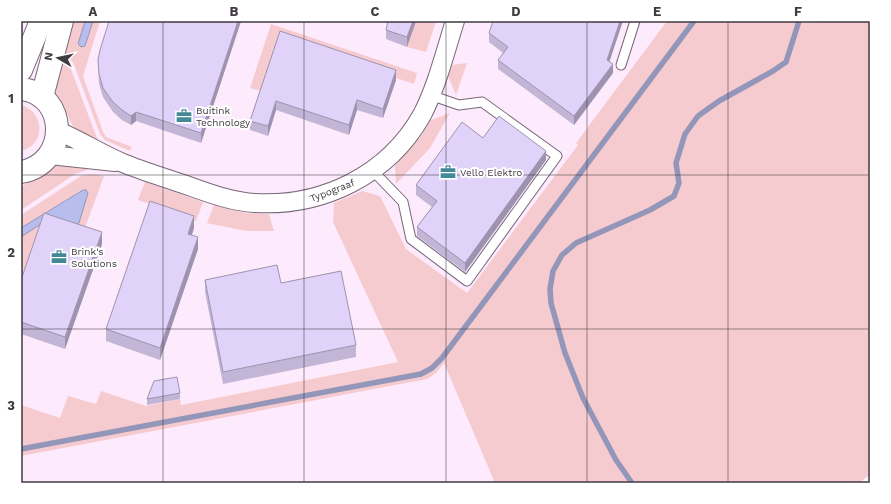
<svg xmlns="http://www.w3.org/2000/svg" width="891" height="504" viewBox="0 0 891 504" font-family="'Work Sans',sans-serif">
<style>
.built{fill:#fdeafd}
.green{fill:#f6cbcf}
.water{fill:#b7bded;stroke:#9396b9}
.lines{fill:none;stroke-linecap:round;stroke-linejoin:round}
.stream{stroke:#9396b9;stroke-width:5.5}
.service-casing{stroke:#776877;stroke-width:11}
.minor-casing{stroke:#776877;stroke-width:20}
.tertiary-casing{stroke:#776877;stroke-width:24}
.service{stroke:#fff;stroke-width:9}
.minor{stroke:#fff;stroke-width:18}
.tertiary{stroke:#fff;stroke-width:22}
.wall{fill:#c2b5d6}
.shaded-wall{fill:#9e93ae}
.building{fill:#e1d2f9;stroke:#9e93ae}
.grid{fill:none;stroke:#403a41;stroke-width:1;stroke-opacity:0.55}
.labels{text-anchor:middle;stroke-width:4;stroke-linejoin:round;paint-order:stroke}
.poi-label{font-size:10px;fill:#403a41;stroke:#fff;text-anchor:start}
.street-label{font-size:10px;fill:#403a41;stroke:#fff}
.neatline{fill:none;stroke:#403a41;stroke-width:1.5}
.grid-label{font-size:13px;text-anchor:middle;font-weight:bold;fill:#403a41}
</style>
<rect width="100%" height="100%" fill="#fdf7fd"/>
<!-- built -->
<polygon class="built" points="21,21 705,21 788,483 21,483"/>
<!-- green -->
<g class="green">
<polygon points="68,21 85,21 78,44 85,46 93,21 100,21 83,76 103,132 106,137 132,147 130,151 105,140 100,134 73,62 67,57 59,55"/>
<polygon points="416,21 436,21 426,52 407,47"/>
<polygon points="667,21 794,21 799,23 870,21 870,479 868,476 859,483 495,483 444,363 436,373 427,379 21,456 21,405 60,418 68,396 96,404 101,391 146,406 180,399 181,405 398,362 333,222 334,203 362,191 380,196 406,249 467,293 578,145 576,143"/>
<polygon points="271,24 417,73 414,84 279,38 261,91 250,88"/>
<polygon points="58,60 65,62 70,67 99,143 81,133 73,126 56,94 54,87"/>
<polygon points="467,63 456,95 448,76 452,65"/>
<path d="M 21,105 C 45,112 46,145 21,151 Z"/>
<polygon points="450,113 430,148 396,184 395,165 422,135 431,120"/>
<polygon points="62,164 88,168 87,170 75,174 21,210 21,187 51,167"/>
<polygon points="92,174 104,176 82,236 21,287 21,237 50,218 82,190 21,228 21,215 81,176"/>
<polygon points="145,182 203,202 196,221 138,200"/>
<polygon points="214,205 246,213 269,214 274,231 246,231 207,223"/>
</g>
<!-- water -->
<g class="water">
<polygon points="85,21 93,21 85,46 81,47 78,44"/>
<polygon points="83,190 86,190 88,193 79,223 72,225 50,218 21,237 21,228"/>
</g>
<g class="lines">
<!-- stream -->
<g class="stream">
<polyline points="21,449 421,374 432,368 442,358 694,21"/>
<polyline points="632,483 616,460 583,398 565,353 551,303 550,289 553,271 562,255 576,243 650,210 674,196 679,183 676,163 685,134 698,116 719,101 773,71 786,62 799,21"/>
</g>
<defs>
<g id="service">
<polyline points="621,65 635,21"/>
<polyline points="373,171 403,202 411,239 467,281 557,156 482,102 459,105 430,95"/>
</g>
<g id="minor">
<path d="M 58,131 C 80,140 101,154 123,163 C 142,171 163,177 183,184 C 206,192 231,202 255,203 C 323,207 388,175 422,115 C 437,86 445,52 455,21"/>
<polyline points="50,155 115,162"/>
</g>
<g id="tertiary">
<polyline points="21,70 41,21"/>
<path d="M 21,89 C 69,94 69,164 21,172"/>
<polyline points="42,97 62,21"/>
</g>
</defs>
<!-- service casing -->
<use href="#service" class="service-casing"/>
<!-- minor casing -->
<use href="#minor" class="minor-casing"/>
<!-- tertiary casing -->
<use href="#tertiary" class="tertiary-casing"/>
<!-- service -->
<use href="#service" class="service"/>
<!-- minor -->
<use href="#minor" class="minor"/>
<!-- tertiary -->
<use href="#tertiary" class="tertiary"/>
</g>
<!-- wall -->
<g class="wall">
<polygon points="241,21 201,143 136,121 131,125 122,120 113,112 103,97 99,84 98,60"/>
<polygon points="388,21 416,21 407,47 386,39 386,30"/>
<polygon points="280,31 396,80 383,118 357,110 349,135 276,110 268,136 250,130 250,121"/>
<polygon points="489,33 610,62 613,73 574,125 498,69 498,60 503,53 489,42"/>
<polygon points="483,138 546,160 465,272 417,236 417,227 432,207 416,195 416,185"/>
<polygon points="194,228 192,235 198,249 160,360 106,341 106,329"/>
<polygon points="102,244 65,349 21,334 21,280"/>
<polygon points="205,280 281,283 356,345 356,357 223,384 205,292"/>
<polygon points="180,393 180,399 147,405 147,399"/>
</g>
<!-- shaded-wall -->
<g class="shaded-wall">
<polygon points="238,21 241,21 201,143 201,133"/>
<polygon points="413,21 416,21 407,47 407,37"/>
<polygon points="620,21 623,21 607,69 607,60"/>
<polygon points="613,64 613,73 574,125 574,116"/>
<polygon points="396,70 396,80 383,118 383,109"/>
<polygon points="357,100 357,110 349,135 349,125"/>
<polygon points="276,101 276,110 268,136 268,126"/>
<polygon points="136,112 136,121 131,125 131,116"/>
<polygon points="546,151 546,160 465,272 465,263"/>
<polygon points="194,216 194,228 188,246 188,234"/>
<polygon points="102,232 102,244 65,349 65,337"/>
<polygon points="198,237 198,249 160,360 160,348"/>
</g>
<!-- building -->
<g class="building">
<polygon points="109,21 238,21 201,133 136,112 131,116 122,110 113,102 103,88 99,74 98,60 100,50"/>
<polygon points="388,21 413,21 407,37 386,30"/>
<polygon points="493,21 620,21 607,60 613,64 574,116 498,60 508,47 489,33"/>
<polygon points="280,31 396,70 383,109 357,100 349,125 276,101 268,126 250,121"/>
<polygon points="499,116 546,151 465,263 417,227 437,201 416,185 462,122 483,138"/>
<polygon points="150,201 194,216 188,234 198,237 160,348 106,329"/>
<polygon points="44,213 102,232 65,337 21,322 21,280"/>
<polygon points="277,265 281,283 341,271 356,345 223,372 205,280"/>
<polygon points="177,377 180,393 147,399 154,381"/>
</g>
<!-- grid -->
<path class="grid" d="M 163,21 L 163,483M 304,21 L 304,483M 446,21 L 446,483M 587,21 L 587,483M 728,21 L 728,483M 21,175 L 870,175M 21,329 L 870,329"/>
<!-- icons -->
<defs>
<symbol id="office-bare" viewBox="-9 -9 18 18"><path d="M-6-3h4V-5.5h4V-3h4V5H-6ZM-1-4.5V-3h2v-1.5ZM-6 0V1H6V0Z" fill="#438895" stroke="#fff" stroke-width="2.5" paint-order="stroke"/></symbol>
</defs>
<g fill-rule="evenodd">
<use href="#office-bare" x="173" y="105" width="22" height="22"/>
<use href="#office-bare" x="437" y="161" width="22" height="22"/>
<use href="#office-bare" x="48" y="246" width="22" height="22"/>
</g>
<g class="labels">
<!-- poi labels -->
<g class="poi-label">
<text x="196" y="114">Buitink<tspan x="196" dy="12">Technology</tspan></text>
<text x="460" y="176">Vello Elektro</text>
<text x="71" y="255">Brink's<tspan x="71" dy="12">Solutions</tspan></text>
</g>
<!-- street labels -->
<g class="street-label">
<text transform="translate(332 190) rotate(-21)" y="4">Typograaf</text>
</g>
</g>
<!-- border -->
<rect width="891" height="504" fill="none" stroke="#ffffff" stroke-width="44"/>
<!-- north arrow -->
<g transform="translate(58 58) rotate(279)" stroke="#ffffff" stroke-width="3" paint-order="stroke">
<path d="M0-3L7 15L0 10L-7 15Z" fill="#403a41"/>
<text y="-6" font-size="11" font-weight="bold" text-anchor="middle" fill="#403a41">N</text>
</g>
<rect x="22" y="22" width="847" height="460" class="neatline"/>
<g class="grid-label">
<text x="93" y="16">A</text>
<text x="234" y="16">B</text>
<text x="375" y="16">C</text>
<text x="516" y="16">D</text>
<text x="657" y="16">E</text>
<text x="798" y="16">F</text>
<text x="11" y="103">1</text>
<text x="11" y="257">2</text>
<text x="11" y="410">3</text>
</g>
</svg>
